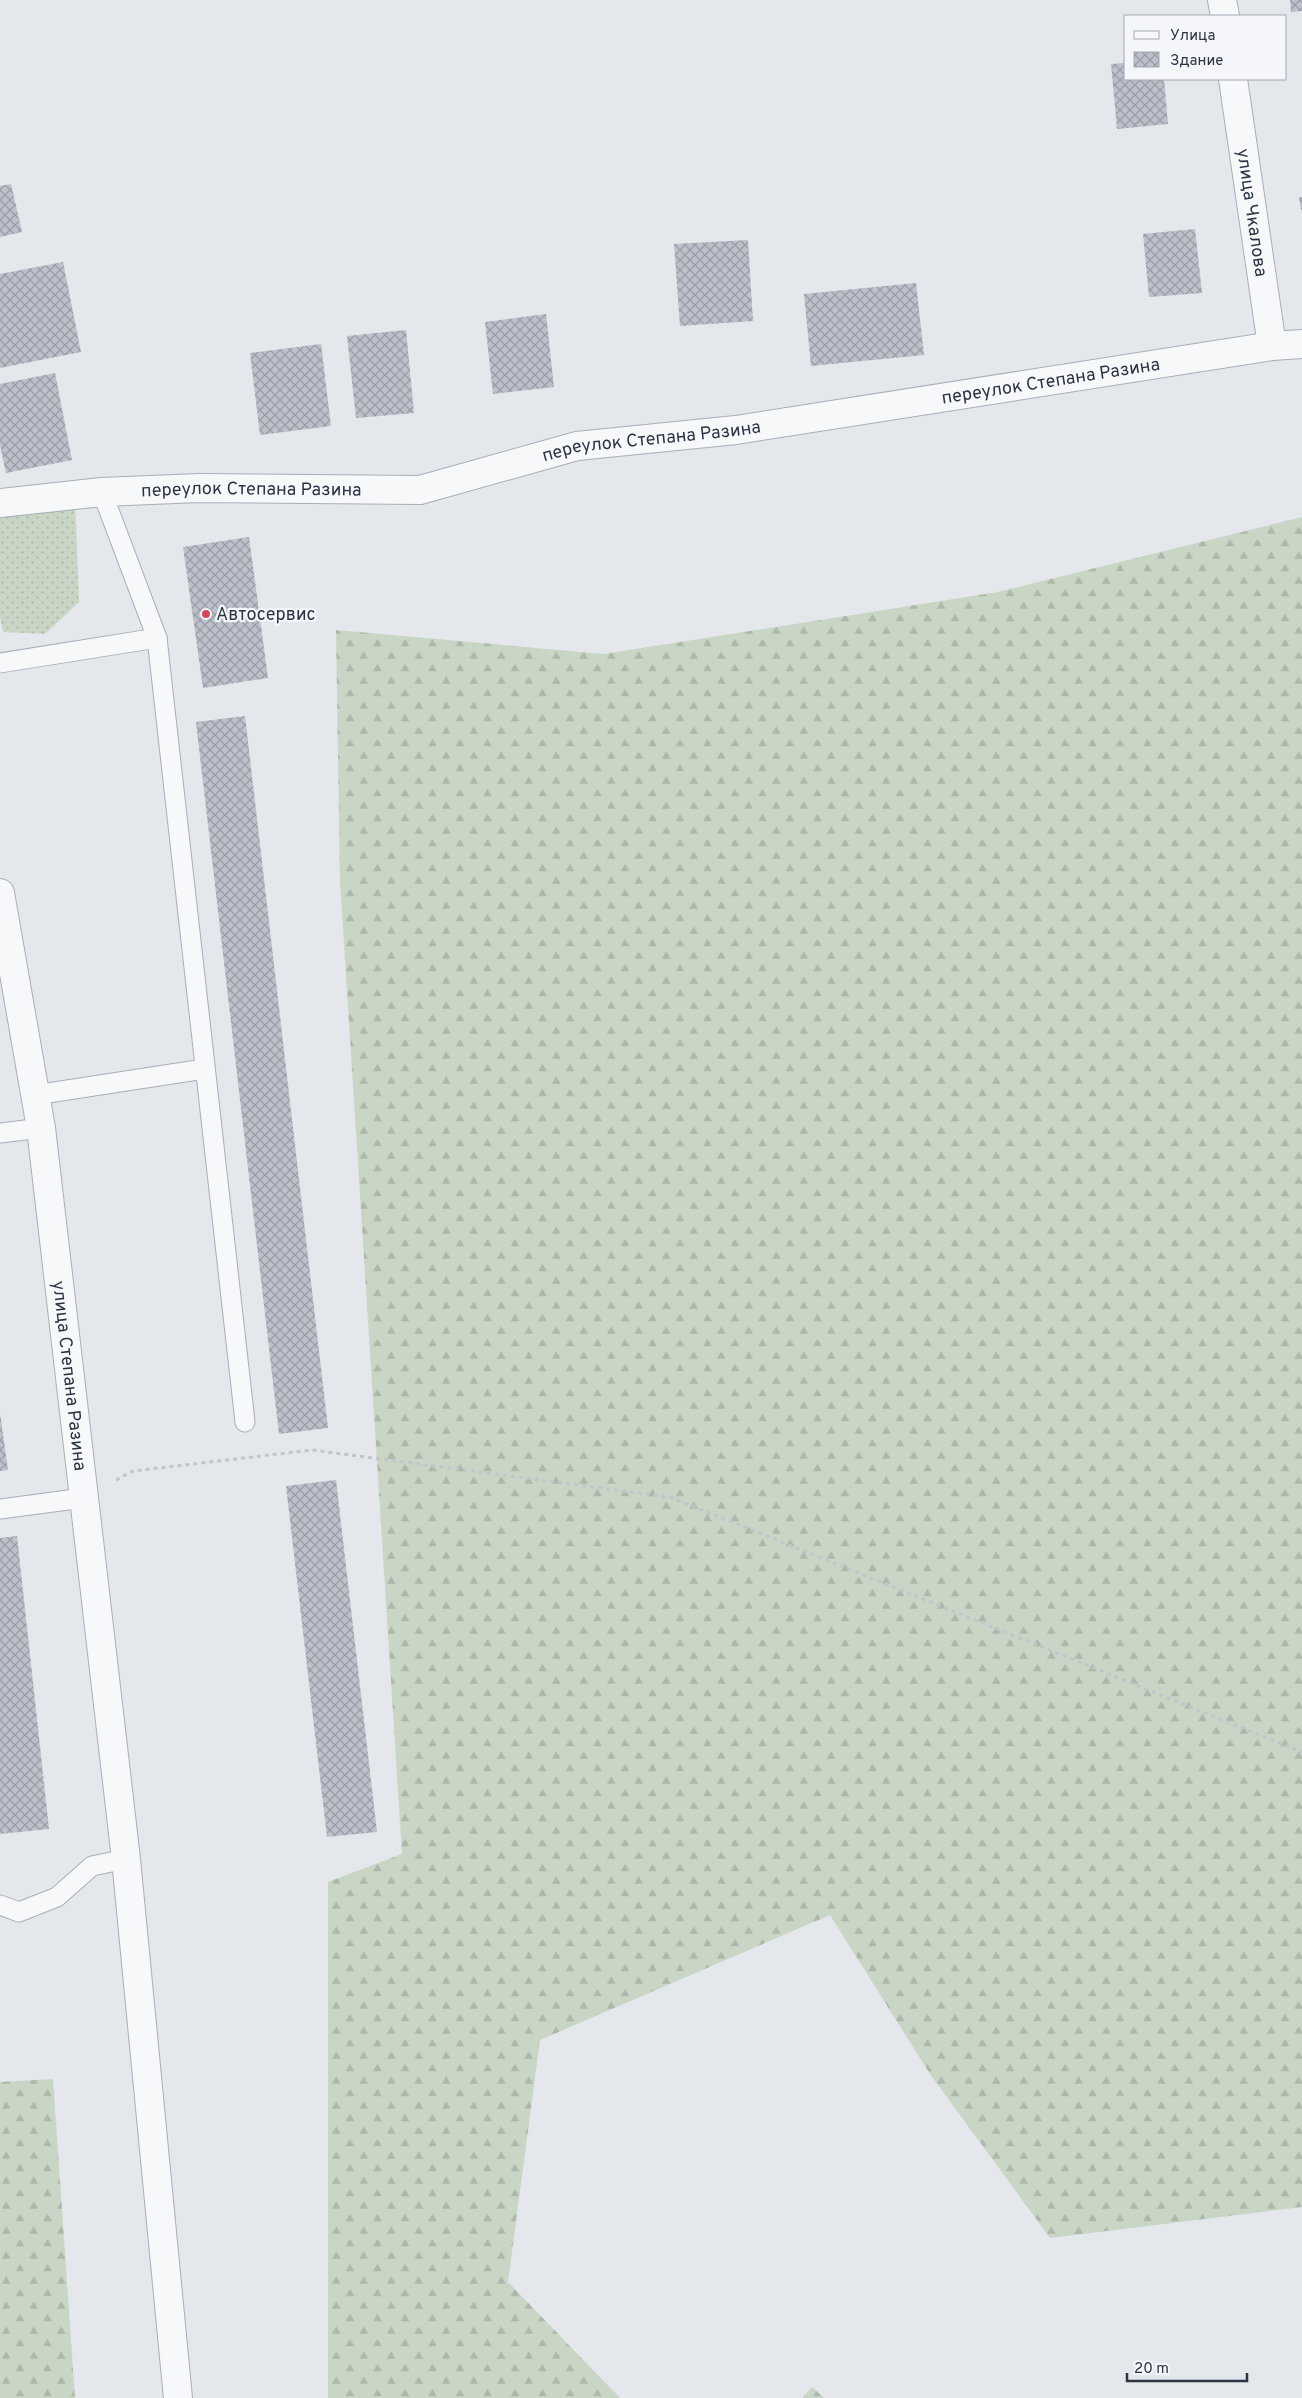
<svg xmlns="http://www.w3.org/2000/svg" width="1302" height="2398" viewBox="0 0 1302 2398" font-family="Overpass,sans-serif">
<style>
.grass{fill:url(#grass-dots)}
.forest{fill:url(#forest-firs)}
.building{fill:url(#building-cross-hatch)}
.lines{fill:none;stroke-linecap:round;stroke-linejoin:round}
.service-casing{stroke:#a9aeb7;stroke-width:21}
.minor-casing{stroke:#a9aeb7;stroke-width:30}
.path{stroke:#c2c5cb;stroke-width:3;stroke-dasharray:4 4;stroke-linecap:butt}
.service{stroke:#f7f8fa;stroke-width:19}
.minor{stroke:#f7f8fa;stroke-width:28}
.poi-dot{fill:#d1495b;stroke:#f4f6f9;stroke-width:2}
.labels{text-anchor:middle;stroke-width:4.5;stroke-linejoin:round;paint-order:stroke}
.street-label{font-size:18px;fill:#2b3445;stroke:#f4f6f9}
.poi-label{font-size:18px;fill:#2b3445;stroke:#f4f6f9;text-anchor:start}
</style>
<defs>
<pattern id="grass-dots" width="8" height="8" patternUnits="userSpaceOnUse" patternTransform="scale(1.25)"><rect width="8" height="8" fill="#c9d6c5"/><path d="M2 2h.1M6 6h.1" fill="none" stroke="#adb8ab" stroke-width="1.8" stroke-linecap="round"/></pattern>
<pattern id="forest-firs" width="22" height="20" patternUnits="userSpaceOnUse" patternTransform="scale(1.25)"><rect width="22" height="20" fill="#c9d6c5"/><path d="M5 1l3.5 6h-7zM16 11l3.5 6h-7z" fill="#adb8ab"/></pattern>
<pattern id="building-cross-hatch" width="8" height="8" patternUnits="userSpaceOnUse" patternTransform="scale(1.25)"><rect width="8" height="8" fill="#bbc0ca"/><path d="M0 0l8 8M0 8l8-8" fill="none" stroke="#989da6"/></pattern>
</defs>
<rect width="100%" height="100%" fill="#e4e7ec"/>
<!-- grass -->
<polygon class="grass" points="0,490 75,499 79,602 45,634 3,632 0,617"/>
<!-- forest -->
<g class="forest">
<polygon points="1302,517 1302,2207 1050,2238 930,2074 830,1915 540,2040 508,2282 620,2398 328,2398 328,1882 402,1854 340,881 336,630 604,654 998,592"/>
<polygon points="53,2079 75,2398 0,2398 0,2082"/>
<polygon points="812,2387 824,2398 802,2398"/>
</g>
<!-- building -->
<g class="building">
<polygon points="1290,0 1302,0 1302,11 1291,12"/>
<polygon points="1126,63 1126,79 1164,79 1168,124 1117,129 1111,64"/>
<polygon points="11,184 22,232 0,237 0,186"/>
<polygon points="1299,197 1302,197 1302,210 1301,210"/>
<polygon points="1195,229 1202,293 1149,297 1143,234"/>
<polygon points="748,240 753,321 680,326 674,244"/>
<polygon points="63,262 81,352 0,368 0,274"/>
<polygon points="916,283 924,355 811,366 804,294"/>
<polygon points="546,314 554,387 493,394 485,322"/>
<polygon points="406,330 414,413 356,418 347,336"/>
<polygon points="321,344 331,426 260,435 250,353"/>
<polygon points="55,373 72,460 6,473 0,445 0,384"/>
<polygon points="249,537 268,678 203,688 183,547"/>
<polygon points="245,716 328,1428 279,1434 196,722"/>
<polygon points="0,1413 8,1470 0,1471"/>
<polygon points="336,1480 377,1832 327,1837 286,1486"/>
<polygon points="17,1536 49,1829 0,1834 0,1538"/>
</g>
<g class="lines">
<defs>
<g id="service">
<polyline points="102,492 157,638 245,1422"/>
<polyline points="0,663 157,638"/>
<polyline points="35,1095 204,1069"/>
<polyline points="0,1133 41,1128"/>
<polyline points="0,1509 83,1498"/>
<polyline points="0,1905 19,1912 57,1897 92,1866 126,1859"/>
</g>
<g id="minor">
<polyline points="1222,0 1225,16"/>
<path id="s1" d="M 1233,79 L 1272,346"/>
<path id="s2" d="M 0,503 L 102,492 L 200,488 L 420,490 L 577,446 L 736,430 L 1272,346 L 1302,344"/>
<path id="s3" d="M 0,893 L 41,1128 L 126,1859 L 178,2398"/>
</g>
</defs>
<!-- service casing -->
<use href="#service" class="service-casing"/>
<!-- minor casing -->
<use href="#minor" class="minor-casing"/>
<!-- path -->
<polyline class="path" points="116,1480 133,1471 312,1450 670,1497 1302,1752"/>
<!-- service -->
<use href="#service" class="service"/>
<!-- minor -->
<use href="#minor" class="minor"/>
</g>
<!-- markers -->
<circle class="poi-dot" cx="206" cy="614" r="5"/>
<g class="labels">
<!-- street labels -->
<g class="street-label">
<text dy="6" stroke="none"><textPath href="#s1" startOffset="135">улица Чкалова</textPath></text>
<text dy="6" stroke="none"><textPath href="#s2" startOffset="1062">переулок Степана Разина</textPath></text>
<text dy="6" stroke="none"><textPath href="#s2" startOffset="658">переулок Степана Разина</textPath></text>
<text dy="6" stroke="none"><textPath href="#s2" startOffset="252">переулок Степана Разина</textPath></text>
<text dy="6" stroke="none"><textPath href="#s3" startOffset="488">улица Степана Разина</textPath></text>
</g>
<!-- poi labels -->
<g class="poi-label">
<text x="216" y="620">Автосервис</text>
</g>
</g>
<!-- legend -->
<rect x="1124" y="15" width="162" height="65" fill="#f4f6f9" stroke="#a4a8b1"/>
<rect x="1134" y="31" width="25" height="8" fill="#f7f8fa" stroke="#a4a8b1"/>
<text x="1170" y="40" font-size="15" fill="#2b3445">Улица</text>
<rect x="1134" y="52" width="25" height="15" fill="url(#building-cross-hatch)" stroke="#a4a8b1"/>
<text x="1170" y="65" font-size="15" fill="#2b3445">Здание</text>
<!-- scale -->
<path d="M1127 2373v8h120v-8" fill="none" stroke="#2b3445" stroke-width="2.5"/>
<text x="1134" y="2373" font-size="15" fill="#2b3445" stroke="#f4f6f9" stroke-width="4" paint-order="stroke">20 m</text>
</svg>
